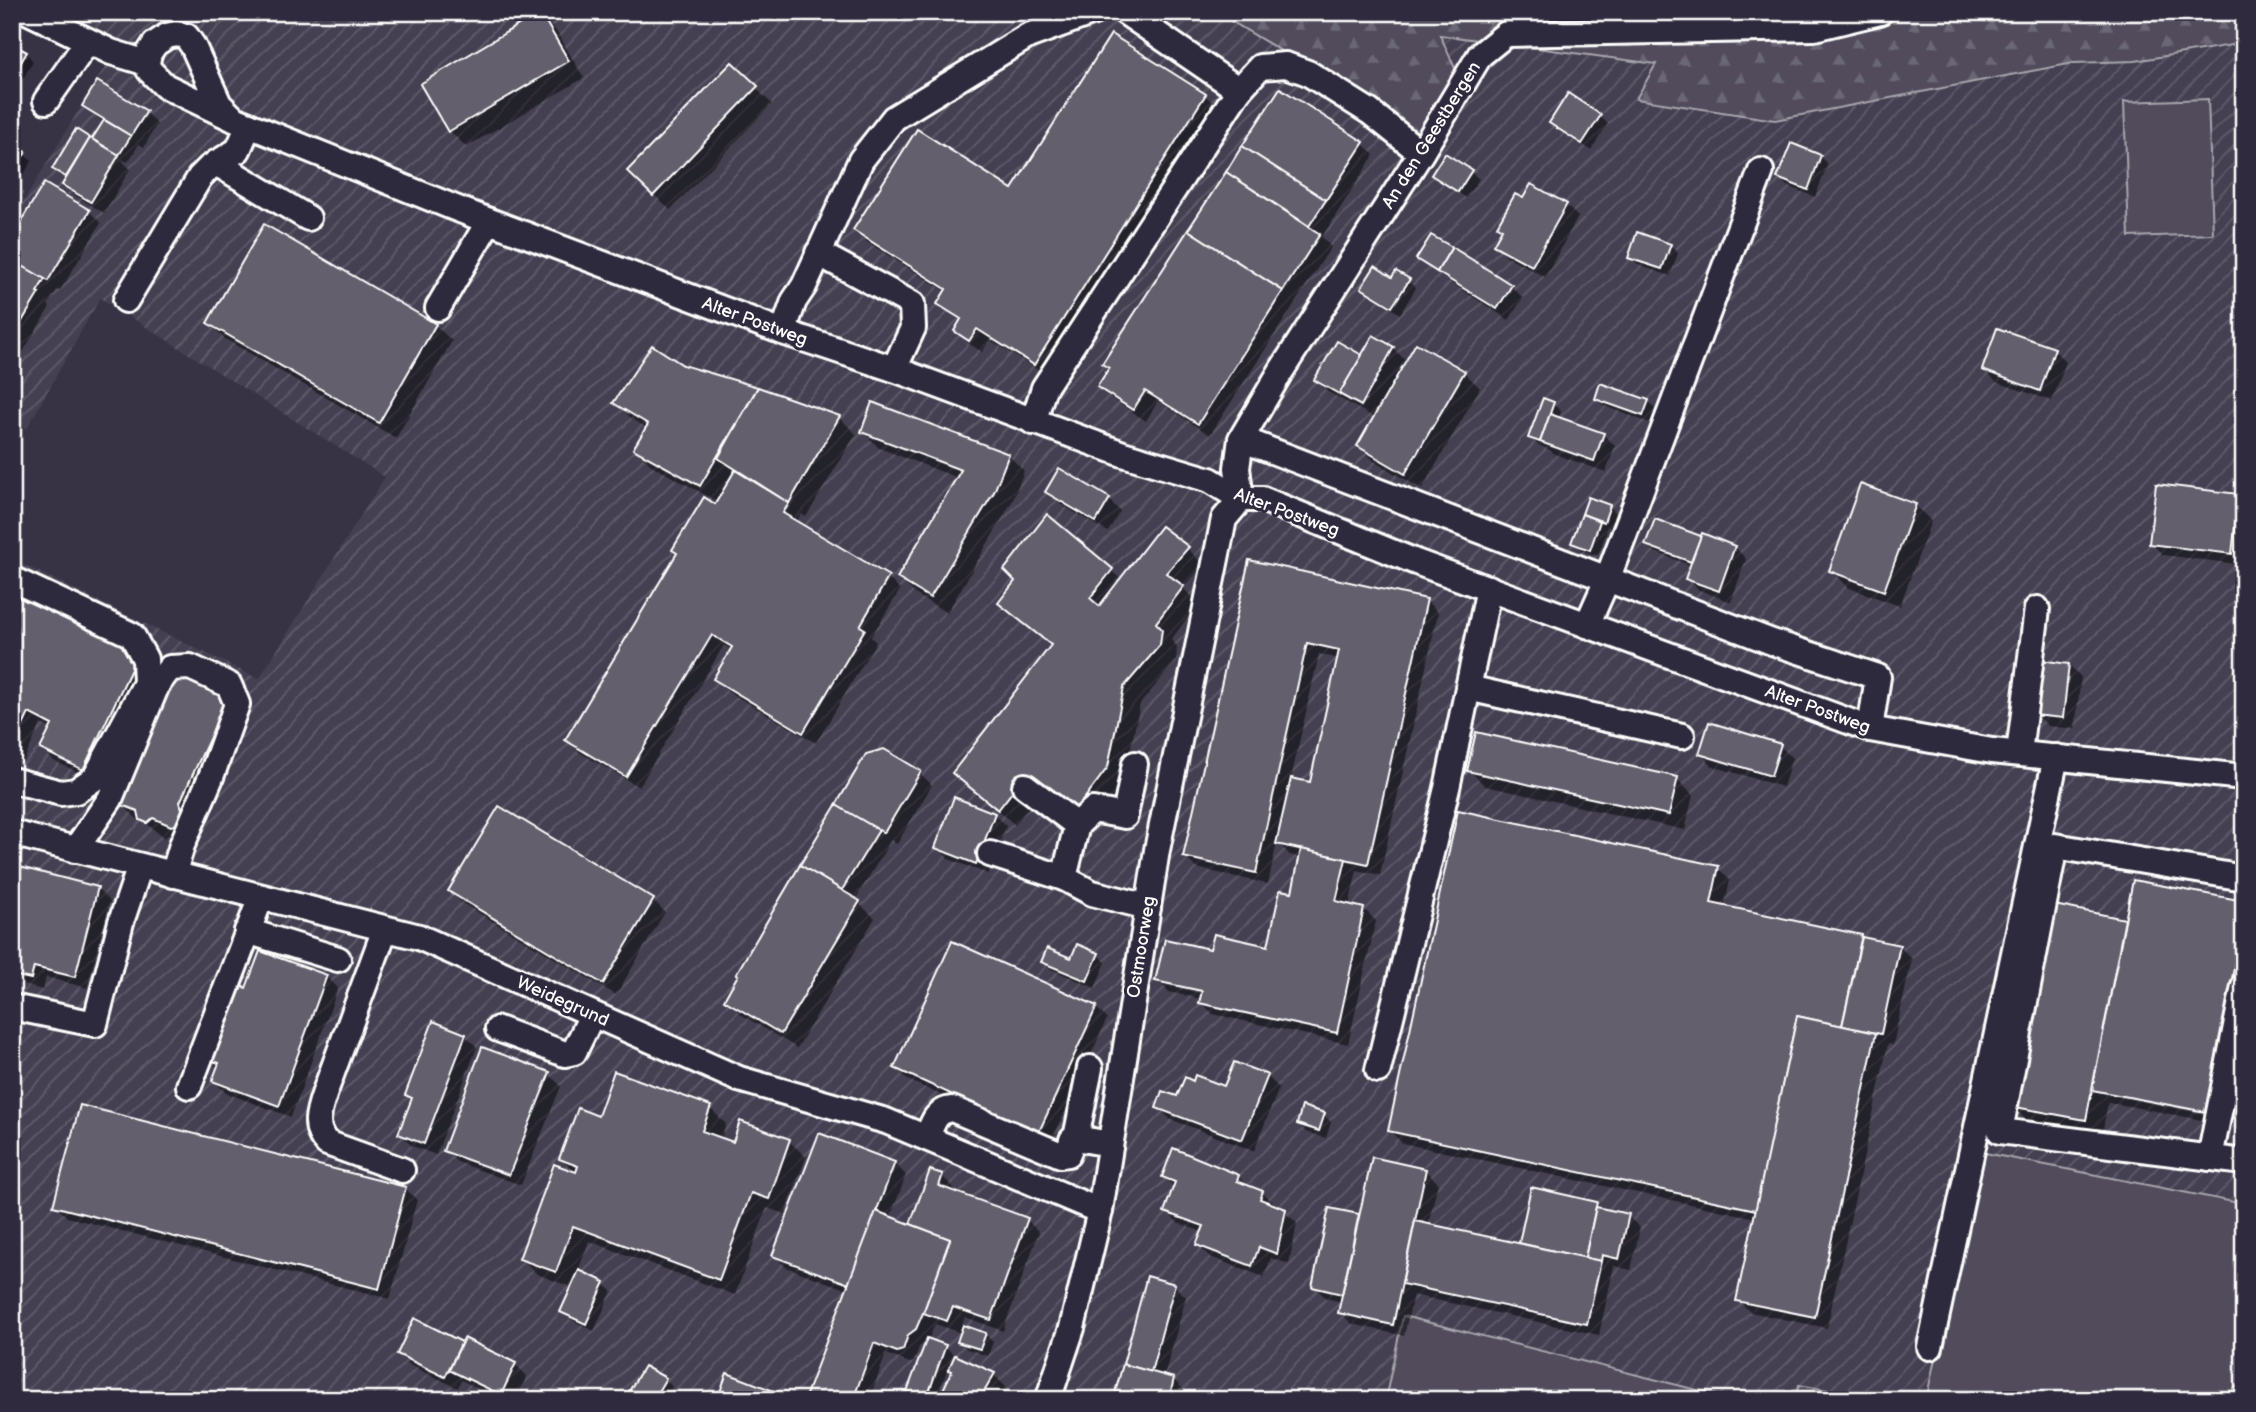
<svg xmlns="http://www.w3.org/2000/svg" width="2256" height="1412" viewBox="0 0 2256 1412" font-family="'Balsamiq Sans',sans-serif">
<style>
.industrial{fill:url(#industrial-furrows)}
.grass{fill:#514c5c;stroke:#a8a6ae;stroke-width:2}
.forest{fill:url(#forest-firs);stroke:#a8a6ae;stroke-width:2}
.shadow{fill:#0007;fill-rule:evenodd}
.building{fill:#635f6d;stroke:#fff;stroke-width:2}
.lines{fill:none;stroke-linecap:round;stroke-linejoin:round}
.minor-casing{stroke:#fff;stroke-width:30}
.minor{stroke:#2f2a3d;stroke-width:24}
.labels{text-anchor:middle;stroke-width:6;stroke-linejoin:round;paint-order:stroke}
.street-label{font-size:18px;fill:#fff;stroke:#2f2a3d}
</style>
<defs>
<pattern id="industrial-furrows" width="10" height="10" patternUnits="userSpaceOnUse" patternTransform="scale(1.75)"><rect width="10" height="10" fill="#444051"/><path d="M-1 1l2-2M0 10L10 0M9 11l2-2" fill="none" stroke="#605d6b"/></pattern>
<pattern id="forest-firs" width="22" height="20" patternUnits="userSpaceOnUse" patternTransform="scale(1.75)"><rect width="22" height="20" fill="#514c5c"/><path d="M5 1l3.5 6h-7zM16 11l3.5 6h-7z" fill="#6b6774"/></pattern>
</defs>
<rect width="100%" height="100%" fill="#373345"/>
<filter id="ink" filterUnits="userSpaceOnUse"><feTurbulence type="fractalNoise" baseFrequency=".0143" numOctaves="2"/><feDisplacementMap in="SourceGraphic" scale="14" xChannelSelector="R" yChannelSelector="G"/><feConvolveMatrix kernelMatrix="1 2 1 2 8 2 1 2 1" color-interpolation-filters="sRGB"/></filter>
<g filter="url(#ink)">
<!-- industrial -->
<polygon class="industrial" points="52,12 1216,12 1419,134 1439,35 1657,64 1636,98 2074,63 2135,61 2244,43 2244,1204 1980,1152 1926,1400 1884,1400 1799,1385 1794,1400 1737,1400 1403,1316 1385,1400 28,1400 12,1383 12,559 259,679 385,477 100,298 27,428 12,420 12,221 101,73 120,47"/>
<!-- grass -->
<g class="grass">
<polygon points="2208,99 2213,234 2129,237 2124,102"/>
<polygon points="1980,1152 2244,1204 2244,1385 2233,1388 2231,1400 1926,1400"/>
<polygon points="1403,1316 1737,1400 1385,1400"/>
<polygon points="1799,1385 1884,1400 1794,1400"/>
</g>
<!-- forest -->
<polygon class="forest" points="1216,12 2244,12 2244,43 2135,61 2074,63 1775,120 1636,99 1656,64 1440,35 1459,77 1420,134"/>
<!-- shadow -->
<g class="shadow">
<polygon points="540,15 556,31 584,78 466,147 450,131 422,84"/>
<polygon points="12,46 26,53 33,61 19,86 12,82"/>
<polygon points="756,88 772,104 670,210 646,187"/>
<polygon points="1281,91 1363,144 1374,155 1322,237 1331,247 1210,435 1158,401 1146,421 1111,398 1099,386 1110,369 1104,363"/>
<polygon points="1205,95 1217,107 1046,375 990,340 982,352 968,343 956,331 962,322 939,303 947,292 867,242 855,230 1013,192"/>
<polygon points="84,106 146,112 157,124 144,147 139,144 128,162 121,159 130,169 104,213 76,196 64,185 67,179 55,168 77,132 93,141 104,123"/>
<polygon points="1600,116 1608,124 1591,150 1559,130 1551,122"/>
<polygon points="12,145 32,161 13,191 12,190"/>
<polygon points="1820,156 1828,164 1815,197 1787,186 1779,178"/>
<polygon points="1471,172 1479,179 1466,198 1434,175"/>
<polygon points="1566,205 1578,217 1545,277 1507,256 1495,244 1503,230 1499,226"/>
<polygon points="89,211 101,223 60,291 57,290 48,305 50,307 20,357 12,353 12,239"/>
<polygon points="265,227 435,325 452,341 396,438 225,339 209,323"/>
<polygon points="1670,245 1678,253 1670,276 1638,265 1630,258"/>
<polygon points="1418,258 1511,286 1523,298 1509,320 1451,283"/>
<polygon points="1392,279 1408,281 1416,288 1400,314 1371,295 1363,287"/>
<polygon points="1393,348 1407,362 1464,372 1480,388 1422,489 1375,462 1359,446 1375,418 1328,392 1316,380 1362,357"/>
<polygon points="2054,350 2066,362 2052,401 1996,382 1984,370"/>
<path d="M 682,366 L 758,389 L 840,418 L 856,434 L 806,517 L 801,514 L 796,523 L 888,578 L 900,590 L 871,637 L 876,642 L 816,743 L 727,691 L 715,679 L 732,650 L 724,645 L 639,787 L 579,752 L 567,740 L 718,502 L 651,465 L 635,448 L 647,428 L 632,419 L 616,403 ZM 786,506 L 790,506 L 780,521 L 777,519 Z"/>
<polygon points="1597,399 1648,401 1655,409 1650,423 1604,406"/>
<polygon points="1544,400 1553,404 1561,411 1559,418 1603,434 1615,446 1606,472 1554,454 1550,450 1538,445 1530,438"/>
<polygon points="863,432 1008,455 1024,471 1013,500 947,613 915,594 899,578 958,478 879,448"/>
<polygon points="1048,492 1108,499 1120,511 1108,532 1060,504"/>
<polygon points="2238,495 2244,501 2244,565 2163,555 2151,543"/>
<polygon points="1589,499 1609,506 1617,514 1612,529 1608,527 1598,556 1581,550 1574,542"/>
<polygon points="1915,505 1931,521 1900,606 1847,587 1831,570"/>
<polygon points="1047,517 1122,580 1161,529 1188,549 1204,565 1183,588 1198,603 1171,640 1177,646 1176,661 1140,704 1123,784 1089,829 1040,793 1015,825 954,772 1052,647 1000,602 1017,581"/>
<polygon points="1703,536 1735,547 1746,559 1731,602 1699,590 1687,578 1692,566 1655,552 1647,545 1702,538"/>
<path d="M 1250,562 L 1426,600 L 1438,613 L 1380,875 L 1357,870 L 1349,906 L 1364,909 L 1376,921 L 1348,1044 L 1213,1014 L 1201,1002 L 1202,999 L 1169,992 L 1157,980 L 1212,951 L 1269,949 L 1293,894 L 1301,858 L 1290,855 L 1277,842 L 1268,884 L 1196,868 L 1184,856 ZM 1319,654 L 1339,659 L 1311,784 L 1291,779 ZM 1169,982 L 1211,991 L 1210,995 L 1169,986 Z"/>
<polygon points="28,595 147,674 95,780 54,761 42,749 52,729 41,724 23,762 12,757 12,596 24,601"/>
<polygon points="2069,665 2081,677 2075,729 2048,726 2036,714"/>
<polygon points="216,688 233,705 188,842 170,833 164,838 145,822 137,819 121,803"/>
<polygon points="1780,746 1792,758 1783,787 1712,766 1701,753"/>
<polygon points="867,756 920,773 932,785 897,844 891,840 855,900 875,918 797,1048 742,1015 726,999 740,976 738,973"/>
<polygon points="1469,770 1677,779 1693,795 1685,830 1485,786"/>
<polygon points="500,809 653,900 665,912 616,995 462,903 450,891"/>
<polygon points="994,814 1006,826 988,874 949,859 937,847"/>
<polygon points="12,867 98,889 110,901 87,988 46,977 43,990 12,982"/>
<polygon points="1718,868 1730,880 1724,908 1900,947 1912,959 1893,1045 1888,1044 1827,1328 1750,1312 1738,1300 1756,1218 1402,1143 1390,1131"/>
<path d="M 2244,903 L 2244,988 L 2217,1123 L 2108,1102 L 2102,1135 L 2028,1121 L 2012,1105 L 2051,906 L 2127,921 ZM 2110,1092 L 2215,1112 L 2214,1116 L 2110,1095 Z"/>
<polygon points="1098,955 1106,962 1095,988 1051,969 1043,962 1072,960"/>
<polygon points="326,976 338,988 291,1117 226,1093 214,1081 219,1069 208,1058 248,990"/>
<polygon points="1096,1007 1107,1019 1050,1145 908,1080 896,1068"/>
<polygon points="465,1035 477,1047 436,1155 412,1146 400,1134 413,1101 407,1095"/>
<polygon points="549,1074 561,1086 521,1185 457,1162 445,1150"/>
<polygon points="1267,1076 1279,1088 1254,1151 1170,1119 1158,1107 1178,1099"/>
<polygon points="2244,1086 2244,1128 2232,1116"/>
<polygon points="710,1108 726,1124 721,1140 734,1144 741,1123 789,1141 806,1157 785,1214 767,1208 735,1295 589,1241 578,1271 604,1284 612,1291 594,1331 570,1319 562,1312 573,1288 537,1274 521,1258 577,1175 561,1159 599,1118"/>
<polygon points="1324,1115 1331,1122 1326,1138 1306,1132 1299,1124"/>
<polygon points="894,1163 906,1175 890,1218 911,1226 942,1176 954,1188 952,1193 1027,1220 1039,1232 1003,1331 965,1317 961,1327 985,1334 993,1342 988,1356 967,1349 959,1341 962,1333 935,1324 928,1340 945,1346 953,1354 936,1400 915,1400 908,1393 927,1341 919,1347 914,1362 910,1363 886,1354 869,1400 806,1400 848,1290 786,1267 774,1255"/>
<polygon points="1426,1171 1438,1183 1428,1225 1520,1245 1532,1190 1596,1203 1603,1210 1628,1216 1640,1228 1631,1270 1614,1266 1599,1335 1413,1295 1404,1336 1352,1324 1340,1312 1342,1302 1326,1298 1314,1286 1331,1210 1360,1216"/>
<polygon points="1238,1176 1251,1189 1262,1193 1297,1223 1289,1264 1271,1258 1264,1277 1210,1257 1198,1245 1203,1232 1178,1223 1166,1211 1175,1188 1164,1177"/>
<polygon points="405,1188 417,1200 390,1299 67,1217 55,1205"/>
<polygon points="1174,1285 1186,1297 1164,1377 1174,1380 1186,1392 1183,1400 1115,1400"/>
<polygon points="415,1321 463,1344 515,1364 527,1376 516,1400 502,1400 461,1380 458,1388 411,1366 399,1354"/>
<polygon points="994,1375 1006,1387 998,1400 949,1400 943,1394"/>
<polygon points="665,1379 672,1387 665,1400 629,1400"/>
<polygon points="773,1392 780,1400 719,1400"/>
</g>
<!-- building -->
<g class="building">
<polygon points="540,12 569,61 448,132 420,84"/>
<polygon points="1111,34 1206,94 1034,365 977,329 969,341 954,331 961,319 937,304 946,289 853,230 917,129 1012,189"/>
<polygon points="12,44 27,52 12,78"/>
<polygon points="732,62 758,86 653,196 627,171"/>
<polygon points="97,81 147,111 131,136 82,106"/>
<polygon points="1280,88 1364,142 1326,200 1242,146"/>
<polygon points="1568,93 1601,115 1582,144 1549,123"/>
<polygon points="104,120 131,136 119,155 92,139"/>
<polygon points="76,129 90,138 66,177 52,169"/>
<polygon points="90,138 119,155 91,202 62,185"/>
<polygon points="12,143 26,152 12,173"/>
<polygon points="1791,143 1821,155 1808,190 1777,178"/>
<polygon points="1242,146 1326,200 1309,226 1226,172"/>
<polygon points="1445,153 1472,170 1458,192 1431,175"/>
<polygon points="1226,172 1320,234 1283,291 1188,230"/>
<polygon points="44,183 90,210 48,281 12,260 12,236"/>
<polygon points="1531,184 1567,204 1532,266 1493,245 1502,229 1497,226 1515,194 1523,198"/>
<polygon points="264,224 436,324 379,423 207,323"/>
<polygon points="1188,230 1283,291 1198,424 1145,391 1133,410 1097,387 1109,368 1102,364"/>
<polygon points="1637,232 1671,244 1662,269 1628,258"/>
<polygon points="1431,235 1452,247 1437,272 1416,259"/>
<polygon points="1452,247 1512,285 1497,309 1437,272"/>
<polygon points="12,260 45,279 37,292 39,293 12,338"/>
<polygon points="1375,266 1392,277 1396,271 1410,279 1392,307 1361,288"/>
<polygon points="1997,328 2055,348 2040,391 1982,370"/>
<polygon points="1373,335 1394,347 1361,406 1339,394"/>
<polygon points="1337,341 1362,355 1339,394 1314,380"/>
<polygon points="1416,343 1465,371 1405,474 1357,446"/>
<polygon points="652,345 683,365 758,387 700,486 633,449 648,424 613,403"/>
<polygon points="1600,383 1649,400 1643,416 1595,399"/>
<polygon points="758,387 840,416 789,503 718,458"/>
<polygon points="1543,398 1554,402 1540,442 1528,438"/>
<polygon points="872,402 1009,454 994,492 930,598 897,578 961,470 861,432"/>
<polygon points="1550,414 1604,433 1594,461 1540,442"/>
<polygon points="1059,468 1110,498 1096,522 1045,492"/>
<polygon points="735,470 789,503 783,513 889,576 860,626 865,629 803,733 713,679 732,647 712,635 626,777 565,740 677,553 672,550 704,497 715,504"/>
<polygon points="1860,484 1916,504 1884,591 1829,571"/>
<polygon points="2156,484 2239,494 2232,554 2149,544"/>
<polygon points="1588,497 1610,505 1604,522 1582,514"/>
<polygon points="1047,514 1113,569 1090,598 1099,606 1161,526 1189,547 1166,573 1184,586 1156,623 1162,629 1160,645 1124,687 1108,767 1072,815 1023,778 998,810 952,773 1051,645 998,603 1015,581 1004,570"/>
<polygon points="1582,514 1600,521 1590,550 1571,543"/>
<polygon points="1655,519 1701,536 1691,562 1645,545"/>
<polygon points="1702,533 1735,546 1719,591 1685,579"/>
<polygon points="1249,560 1427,599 1368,864 1276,844 1291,778 1310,782 1339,650 1307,643 1256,873 1183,857"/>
<polygon points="27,592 118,636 135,661 83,770 40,749 52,725 29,713 12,749 12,594 24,599"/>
<polygon points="2040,660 2069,664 2063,718 2034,715"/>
<polygon points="187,674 217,687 224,707 180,802 183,812 178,824 171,826 153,818 147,823 140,820 138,811 119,804 166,680"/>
<polygon points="1709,722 1781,744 1771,776 1699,754"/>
<polygon points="1476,732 1678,777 1669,815 1467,771"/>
<polygon points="884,749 921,771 884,833 836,805 866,754"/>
<polygon points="954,797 995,813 976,864 935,848"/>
<polygon points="836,805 879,830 842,890 800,865"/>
<polygon points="499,806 654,899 603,984 448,891"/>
<polygon points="1458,810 1719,866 1711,903 1862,935 1842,1026 1797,1016 1756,1210 1388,1131"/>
<polygon points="1301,849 1346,859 1336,901 1364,908 1337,1033 1199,1003 1202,991 1155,981 1165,939 1210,949 1214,934 1268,946 1280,890 1292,892"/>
<polygon points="12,865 98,887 75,977 34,967 31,979 12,975"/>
<polygon points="800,865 860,901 781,1034 724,1000 738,975 736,974"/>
<polygon points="2133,880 2244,901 2244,917 2206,1112 2092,1090"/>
<polygon points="2049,904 2125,919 2086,1120 2010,1106"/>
<polygon points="1862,937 1900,945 1881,1034 1842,1026"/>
<polygon points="952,941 1097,1006 1038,1134 894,1068"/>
<polygon points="1077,944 1099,953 1087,981 1041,962 1047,948 1071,958"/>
<polygon points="260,951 327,975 279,1106 212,1081 219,1063 206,1059 234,983 246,988"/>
<polygon points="1797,1016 1876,1033 1815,1317 1736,1301"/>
<polygon points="433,1021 466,1034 424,1144 398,1134 412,1098 405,1095"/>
<polygon points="482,1047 550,1072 509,1175 443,1151"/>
<polygon points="1234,1062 1268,1075 1242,1140 1156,1108 1162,1091 1177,1096 1185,1077 1193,1081 1195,1075 1224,1086"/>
<polygon points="614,1071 711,1106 702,1131 733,1142 740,1121 790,1139 769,1199 751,1193 719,1280 573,1226 556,1272 519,1259 554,1164 576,1172 578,1166 559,1159 578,1108 598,1116"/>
<polygon points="2237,1083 2244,1084 2244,1119 2230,1117"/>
<polygon points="80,1105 406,1187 379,1289 53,1206"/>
<polygon points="1302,1106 1325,1113 1319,1131 1297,1124"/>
<polygon points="819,1133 895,1162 849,1284 772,1256"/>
<polygon points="1173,1148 1239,1175 1237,1181 1263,1191 1260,1199 1286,1209 1277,1254 1259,1247 1252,1266 1196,1245 1204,1226 1164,1212 1175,1182 1162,1177"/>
<polygon points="1372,1157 1426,1169 1393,1325 1338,1313"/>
<polygon points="930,1170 943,1174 939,1186 1028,1218 991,1320 953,1307 947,1321 923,1313 950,1239 910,1224"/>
<polygon points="1531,1187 1597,1202 1585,1258 1519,1243"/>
<polygon points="1596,1207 1629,1214 1619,1259 1602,1255 1601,1261 1585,1258"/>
<polygon points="1329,1208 1359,1214 1342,1294 1312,1287"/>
<polygon points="876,1211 950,1239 923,1313 916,1329 908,1335 903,1350 897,1352 874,1343 853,1400 804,1400"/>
<polygon points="1415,1221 1601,1261 1587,1324 1402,1284"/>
<polygon points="579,1270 605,1282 586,1324 560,1312"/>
<polygon points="1147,1276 1175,1284 1151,1372 1123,1364"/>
<polygon points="414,1318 462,1342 445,1377 397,1354"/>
<polygon points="963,1325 986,1333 980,1349 957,1342"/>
<polygon points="464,1338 516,1363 501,1395 449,1370"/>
<polygon points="927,1338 946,1345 926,1400 922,1400 906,1394"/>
<polygon points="955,1355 995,1373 980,1399 976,1397 974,1400 952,1400 941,1394 952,1371 948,1370"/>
<polygon points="1123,1364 1174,1378 1169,1400 1113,1400"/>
<polygon points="644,1366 666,1378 653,1400 628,1400 625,1398"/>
<polygon points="727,1373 774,1391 770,1400 717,1400"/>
</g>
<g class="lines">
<defs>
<g id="minor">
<polyline points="29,12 111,52 147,63"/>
<polyline points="1125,12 1239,90"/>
<polyline points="46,101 88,41"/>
<polyline points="234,119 219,104 193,46 186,36 176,34 167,36 155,44 149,53 147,63 149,70 165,86 234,119 455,208 783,332 894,369 1123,454 1210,480 1241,499 1262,499 1416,562 1870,729 1992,751 2244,777"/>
<polyline points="216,163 308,218"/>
<polyline points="818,253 912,304 913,328 894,369"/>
<polyline points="126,300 200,177 209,168 238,150 249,125"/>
<polyline points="438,308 489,221"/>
<polyline points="783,332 794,301 804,286 861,160 894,118 1028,36 1094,12"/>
<polyline points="1033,422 1044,388 1239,90 1260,67 1286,65 1308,73 1370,112 1421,153"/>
<polyline points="1241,439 1772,642 1878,677 1870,729"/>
<polyline points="1241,499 1237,468 1241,439 1281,371 1421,153 1480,55 1506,34 1814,28 1880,12"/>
<polyline points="12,579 132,635 145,659 146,683 95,778 76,791 61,793 12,780"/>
<polyline points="1587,625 1607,580 1761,171"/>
<polyline points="1468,688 1682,736"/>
<polyline points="2019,753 2037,609"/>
<polyline points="1135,764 1125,816 1093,810 1077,825 1064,878 1092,893 1148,907"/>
<polyline points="1025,786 1077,825"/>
<polyline points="12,833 419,937 739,1079 886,1121 1100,1211"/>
<polyline points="75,850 110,799 157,685 170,668 190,667 229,685 237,704 211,777 182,845 173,875"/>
<polyline points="990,854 1064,878"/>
<polyline points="2244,878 2055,846 2000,1131 2244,1162"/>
<path d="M 385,929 L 326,1089 C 320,1107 311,1127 327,1143 L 402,1170"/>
<polyline points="247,931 338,959"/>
<polyline points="12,1007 95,1024 121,922 140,866"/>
<polyline points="498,1029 565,1054 574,1052 592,1015"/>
<polyline points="1378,1070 1447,788 1489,588"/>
<polyline points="189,1086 261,897"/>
<path d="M 927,1138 C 932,1125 935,1110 952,1109 L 1061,1155 L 1068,1154 L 1072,1140 L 1076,1138 L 1110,1144"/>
<polyline points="1076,1138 1090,1068"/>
<polyline points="2210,1158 2244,986"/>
<polyline points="1930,1347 2056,757"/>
<polyline points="1048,1400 1072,1328 1100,1211 1157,850 1224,519 1241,499"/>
</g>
</defs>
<!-- minor casing -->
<use href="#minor" class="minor-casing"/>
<!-- minor -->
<use href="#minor" class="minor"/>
</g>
</g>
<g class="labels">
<!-- street labels -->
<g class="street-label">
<text transform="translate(1431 135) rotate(-58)" y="6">An den Geestbergen</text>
<text transform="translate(755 321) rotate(20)" y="6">Alter Postweg</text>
<text transform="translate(1287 512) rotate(20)" y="6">Alter Postweg</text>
<text transform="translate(1818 709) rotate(20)" y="6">Alter Postweg</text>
<text transform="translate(1141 947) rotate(-81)" y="6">Ostmoorweg</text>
<text transform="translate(563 1001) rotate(24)" y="6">Weidegrund</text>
</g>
</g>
<!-- margin -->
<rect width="2256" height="1412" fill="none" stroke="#2f2a3d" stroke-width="42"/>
<rect x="21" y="21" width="2214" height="1370" fill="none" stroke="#fff" stroke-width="2.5" filter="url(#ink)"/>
</svg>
